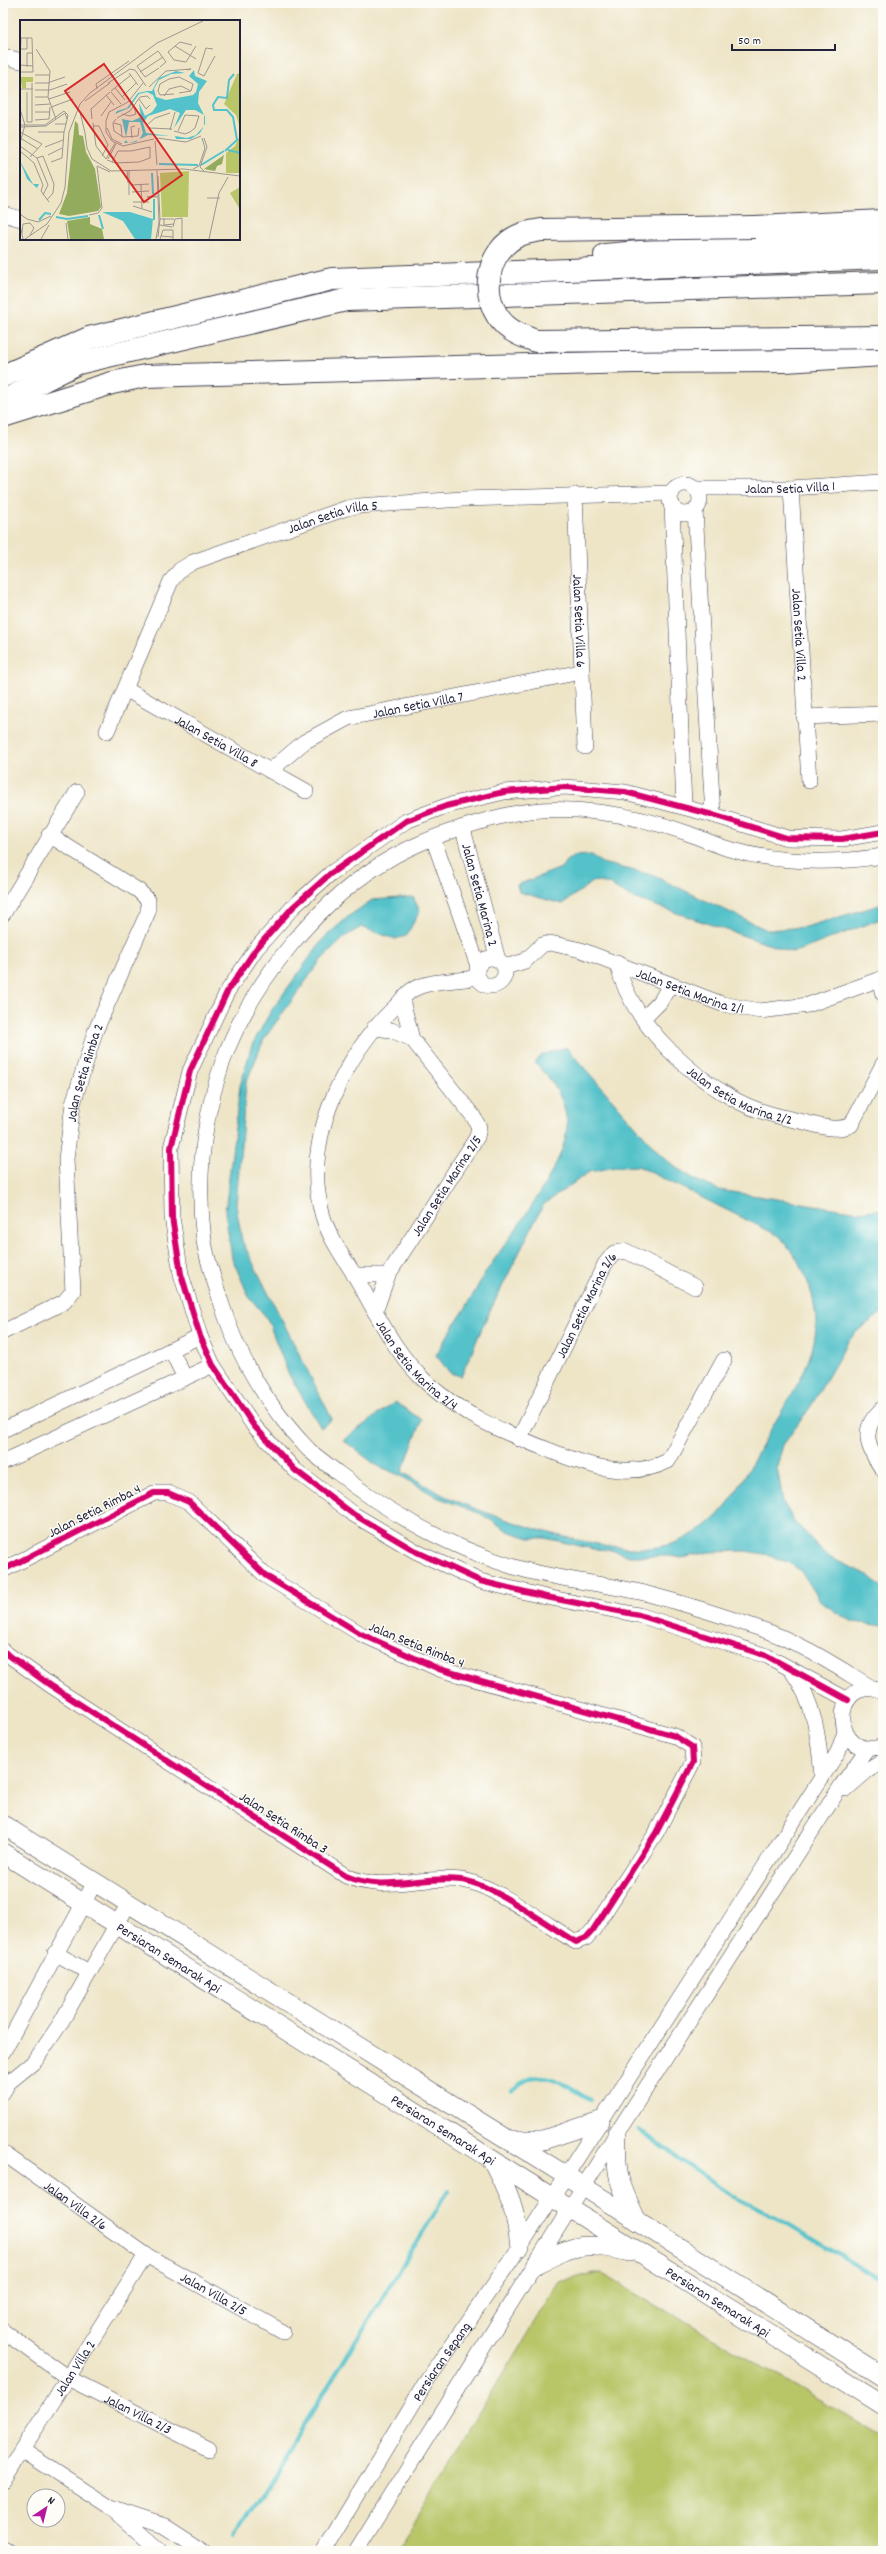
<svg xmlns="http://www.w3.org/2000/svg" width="886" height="2554" viewBox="0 0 886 2554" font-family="Dekko,sans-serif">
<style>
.green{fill:#b8c668;stroke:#6d7452}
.water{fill:#54c2ca;stroke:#3b7282}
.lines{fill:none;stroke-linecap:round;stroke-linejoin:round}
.stream{stroke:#54c2ca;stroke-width:4}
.minor-casing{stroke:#413f50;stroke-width:16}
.major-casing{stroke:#413f50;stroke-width:20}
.highway-casing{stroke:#413f50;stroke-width:24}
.minor{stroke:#fff;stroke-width:15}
.major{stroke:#fff;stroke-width:19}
.highway{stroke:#fff;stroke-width:22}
.highway-bridge-casing{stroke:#413f50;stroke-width:24;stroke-linecap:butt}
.highway-bridge{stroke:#fff;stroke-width:22}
.cycleway-casing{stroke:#fdfcf7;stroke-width:8}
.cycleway{stroke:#d6006c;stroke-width:6}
.labels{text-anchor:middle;stroke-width:3;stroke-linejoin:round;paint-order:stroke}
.street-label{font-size:14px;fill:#22223b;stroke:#fdfcf7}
.inset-river{fill:none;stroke:#54c2ca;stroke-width:2}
.inset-road{fill:none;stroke:#9c978f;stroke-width:1}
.view{fill:#d62828;fill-opacity:0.15;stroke:#d62828;stroke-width:2}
.inset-edge{fill:none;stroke:#22223b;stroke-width:2}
</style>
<rect width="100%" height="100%" fill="#fdfcf7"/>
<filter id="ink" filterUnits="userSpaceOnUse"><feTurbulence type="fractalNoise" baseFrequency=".025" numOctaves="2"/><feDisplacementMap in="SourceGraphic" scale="8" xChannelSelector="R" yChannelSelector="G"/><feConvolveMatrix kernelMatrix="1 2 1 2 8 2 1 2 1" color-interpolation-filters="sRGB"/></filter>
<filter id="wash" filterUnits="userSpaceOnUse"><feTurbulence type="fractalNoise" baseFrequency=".012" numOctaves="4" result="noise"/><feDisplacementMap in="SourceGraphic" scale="16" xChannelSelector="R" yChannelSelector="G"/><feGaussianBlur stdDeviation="0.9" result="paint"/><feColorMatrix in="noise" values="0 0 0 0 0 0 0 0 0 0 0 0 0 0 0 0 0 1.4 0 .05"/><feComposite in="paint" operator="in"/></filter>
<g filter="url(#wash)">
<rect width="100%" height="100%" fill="#eee5c7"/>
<!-- green -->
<polygon class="green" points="599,2272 883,2437 883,2551 396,2551 559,2281"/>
<!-- water -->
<g class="water">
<polygon points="592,855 602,863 652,875 767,930 805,927 883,904 883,918 801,950 791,952 630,897 610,884 594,881 562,904 519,892 517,885 561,868 566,861 574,856"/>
<polygon points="413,897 420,911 406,936 395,939 361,927 346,936 321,960 264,1039 246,1083 236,1205 242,1241 332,1419 321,1428 288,1373 267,1318 249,1297 232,1258 225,1212 240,1086 252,1045 271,1011 323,939 349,916 372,900"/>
<path d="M 566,1047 L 660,1154 L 675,1167 L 696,1180 L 719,1190 L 859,1212 L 883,1209 L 883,1312 L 856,1332 L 848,1342 L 811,1406 L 783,1445 L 777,1467 L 783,1502 L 794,1521 L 828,1557 L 870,1576 L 883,1588 L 883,1626 L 854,1622 L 840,1615 L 821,1602 L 802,1572 L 790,1563 L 765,1554 L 745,1551 L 709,1552 L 682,1558 L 670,1556 L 629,1556 L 611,1550 L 593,1549 L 545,1538 L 529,1538 L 510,1532 L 481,1514 L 437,1497 L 401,1476 L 376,1465 L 343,1440 L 395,1402 L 422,1420 L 402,1472 C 417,1480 431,1489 445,1496 C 494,1518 606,1556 658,1547 C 679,1544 701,1531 716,1517 C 741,1492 752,1460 770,1431 C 788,1399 814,1365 816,1326 C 817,1296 800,1254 777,1235 L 638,1166 L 616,1167 L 589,1172 L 543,1205 L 487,1317 L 461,1376 L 450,1373 L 436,1355 C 445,1339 455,1324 465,1309 C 475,1292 484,1273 496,1257 C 517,1227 567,1161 567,1126 C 566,1100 553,1080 535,1063 L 542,1055 Z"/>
</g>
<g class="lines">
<!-- stream -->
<g class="stream">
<path d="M 512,2090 C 543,2063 560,2083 590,2100"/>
<polyline points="639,2130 733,2196 788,2224 883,2281"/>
<polyline points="235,2537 449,2190"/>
</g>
</g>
</g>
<g filter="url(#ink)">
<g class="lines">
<defs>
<g id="minor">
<polyline points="3,56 21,61"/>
<polyline points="3,214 21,219"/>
<circle cx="685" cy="499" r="15"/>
<path id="s1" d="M 696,488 L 791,488 L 883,482"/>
<path id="s2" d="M 791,488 L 809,781"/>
<path id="s3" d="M 575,495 L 585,747"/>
<polyline points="672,504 684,807"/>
<polyline points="695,510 713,815"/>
<path id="s4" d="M 127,690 L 306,791"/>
<polyline points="804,717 883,714"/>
<path id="s5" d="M 107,731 L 171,581 L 180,570 L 193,562 L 347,508 L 358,506 L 463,499 L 672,493"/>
<path id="s6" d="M 270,771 L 304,742 L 348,718 L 581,672"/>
<path id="s7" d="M 463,829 L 498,960"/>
<polyline points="433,838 478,966"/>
<polyline points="3,914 77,792"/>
<circle cx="491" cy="972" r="14"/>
<path id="s8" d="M 617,963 C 630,1020 683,1070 732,1098 C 754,1111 780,1117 804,1122 C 820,1126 836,1132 851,1125 L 883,1064"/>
<path id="s9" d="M 505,967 L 525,961 L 542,945 L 550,943 L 581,950 L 722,1004 L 760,1011 L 808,1005 L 883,978"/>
<path id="s10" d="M 477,977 C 457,982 431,979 412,990 C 406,994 400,1002 395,1007 C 345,1054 303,1138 321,1209 C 326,1233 342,1255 355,1276 C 377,1313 394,1353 427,1383 C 463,1416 506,1433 551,1451 C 588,1466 630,1480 668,1461 L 724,1360"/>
<polyline points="879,980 883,994"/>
<polyline points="644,1018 660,1002 670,985"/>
<polyline points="374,1028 391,1030 412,1039"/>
<polyline points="354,1275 388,1275"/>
<path id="s11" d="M 375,1312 L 388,1275 L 477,1137 L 479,1127 L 473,1116 L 412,1039 L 402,1000"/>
<path id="s12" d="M 3,1332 L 64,1302 L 73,1291 L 66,1159 L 73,1104 L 95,1032 L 148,912 L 148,900 L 139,891 L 49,835"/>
<polyline points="171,1350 185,1378"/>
<path d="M 883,1408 C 859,1429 867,1448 883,1470"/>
<polyline points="3,1430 200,1336"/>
<path id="s13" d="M 519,1439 L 605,1264 L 614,1253 L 626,1251 L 695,1287"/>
<polyline points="3,1462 213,1365"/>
<path d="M 3,1570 L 154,1493 L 168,1493 L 189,1502 L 266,1576 L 361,1634 L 439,1669 L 675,1736 L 692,1747 L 693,1762 L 656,1833 L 593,1930 L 586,1938 L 576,1942 C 547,1925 491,1883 461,1880 C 422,1875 384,1893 346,1876 L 50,1685 L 3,1651"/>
<path d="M 792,1671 C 815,1703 819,1739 822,1777"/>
<path d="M 874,1689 C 837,1667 802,1643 761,1629 C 724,1616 686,1604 648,1594 C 604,1583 557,1580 514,1567 C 450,1547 390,1514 338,1473 C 328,1465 318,1458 309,1450 C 269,1408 238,1358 221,1302 C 215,1282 207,1261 204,1241 C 196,1180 203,1119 223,1061 C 252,981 320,897 396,855 C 430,837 469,824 507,815 C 562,802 634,814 687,833 C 701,838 715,845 729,849 C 780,864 832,864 883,856"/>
<path d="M 878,1690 C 829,1678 832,1763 883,1746"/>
<polyline points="848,1700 767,1656 639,1615 546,1597 480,1581 417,1552 353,1514 295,1470 254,1426 213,1365 200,1336 181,1274 172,1217 171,1148 190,1071 227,992 256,949 293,907 330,874 406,821 446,806 504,792 565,787 625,792 713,815 787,838 842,839 883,832"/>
<polyline points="846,1789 867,1771 883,1761"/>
<polyline points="55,1953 89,1972"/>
<polyline points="3,2052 95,1882"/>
<polyline points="3,2092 8,2083 35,2061 60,2024 129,1903"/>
<path id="s14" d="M 6,2155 L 146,2255 L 283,2332"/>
<path id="s15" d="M 3,2331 L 68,2378 L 209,2449"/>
<polyline points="22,2450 111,2508"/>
<path id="s16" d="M 3,2480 L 146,2255"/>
<polyline points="3,2548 7,2551"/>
<polyline points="160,2551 111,2508 165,2526 204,2551"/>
<path id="s17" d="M 324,2551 L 426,2382 L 520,2247 L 822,1777 L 838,1752 L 845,1732"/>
<polyline points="356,2551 617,2133 841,1786 868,1748"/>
</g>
<g id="major">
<polyline points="3,1825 565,2175 883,2377"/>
<path id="s18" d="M 3,1853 L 883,2405"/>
<path d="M 617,2133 C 615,2176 619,2183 637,2221"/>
<polyline points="508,2140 543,2140 600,2121"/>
<path d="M 492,2160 C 509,2193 516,2210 520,2247"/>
<path d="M 537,2264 C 578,2243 584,2242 630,2252"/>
</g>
<g id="highway">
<polyline points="755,227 883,221"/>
<polyline points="605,255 720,245 883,239"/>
<polyline points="3,376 89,338 332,279 883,258"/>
<polyline points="3,401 78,363 346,300 883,283"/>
<polyline points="3,417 112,383 145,376 632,362 785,361 883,355"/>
</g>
</defs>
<!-- minor casing -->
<use href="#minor" class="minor-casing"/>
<!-- major casing -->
<use href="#major" class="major-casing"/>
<!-- highway casing -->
<use href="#highway" class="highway-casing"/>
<!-- minor -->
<use href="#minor" class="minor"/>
<!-- major -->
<use href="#major" class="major"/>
<!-- highway -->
<use href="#highway" class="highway"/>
<defs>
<path id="highway-bridge" d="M 755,227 L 542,230 C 535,231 527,232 520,235 C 485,249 478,301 506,326 C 515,334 525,337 536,341 L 883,337"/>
</defs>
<!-- highway-bridge casing -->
<use href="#highway-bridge" class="highway-bridge-casing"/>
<!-- highway-bridge -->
<use href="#highway-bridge" class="highway-bridge"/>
<defs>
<g id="cycleway">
<path d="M 3,1570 L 154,1493 L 168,1493 L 189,1502 L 266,1576 L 361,1634 L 439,1669 L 675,1736 L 692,1747 L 693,1762 L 656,1833 L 593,1930 L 586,1938 L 576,1942 C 547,1925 491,1883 461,1880 C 422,1875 384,1893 346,1876 L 50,1685 L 3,1651"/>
<polyline points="848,1700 767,1656 639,1615 546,1597 480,1581 417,1552 353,1514 295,1470 254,1426 213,1365 200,1336 181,1274 172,1217 171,1148 190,1071 227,992 256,949 293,907 330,874 406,821 446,806 504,792 565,787 625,792 713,815 787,838 842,839 883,832"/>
</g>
</defs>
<!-- cycleway casing -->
<use href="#cycleway" class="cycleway-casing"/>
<!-- cycleway -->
<use href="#cycleway" class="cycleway"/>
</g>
</g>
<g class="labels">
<!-- street labels -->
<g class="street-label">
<text dy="5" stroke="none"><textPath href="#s1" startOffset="94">Jalan Setia Villa 1</textPath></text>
<text dy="5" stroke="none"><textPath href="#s5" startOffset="340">Jalan Setia Villa 5</textPath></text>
<text dy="5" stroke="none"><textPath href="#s3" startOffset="126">Jalan Setia Villa 6</textPath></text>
<text dy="5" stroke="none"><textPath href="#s2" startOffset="147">Jalan Setia Villa 2</textPath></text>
<text dy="5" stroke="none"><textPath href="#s6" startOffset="166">Jalan Setia Villa 7</textPath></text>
<text dy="5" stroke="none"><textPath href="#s4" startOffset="103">Jalan Setia Villa 8</textPath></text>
<text dy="5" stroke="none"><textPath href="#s7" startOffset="68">Jalan Setia Marina 2</textPath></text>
<text dy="5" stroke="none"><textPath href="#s9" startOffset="201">Jalan Setia Marina 2/1</textPath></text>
<text dy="5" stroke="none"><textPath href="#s12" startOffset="303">Jalan Setia Rimba 2</textPath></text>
<text dy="5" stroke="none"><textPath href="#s8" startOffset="188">Jalan Setia Marina 2/2</textPath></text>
<text dy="5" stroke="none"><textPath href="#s11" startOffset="146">Jalan Setia Marina 2/5</textPath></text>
<text dy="5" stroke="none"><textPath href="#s13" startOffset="150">Jalan Setia Marina 2/6</textPath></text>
<text dy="5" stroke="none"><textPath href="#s10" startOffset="500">Jalan Setia Marina 2/4</textPath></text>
<text transform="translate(94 1510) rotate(-27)" y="5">Jalan Setia Rimba 4</text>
<text transform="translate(417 1644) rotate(22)" y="5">Jalan Setia Rimba 4</text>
<text transform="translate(284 1822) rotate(33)" y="5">Jalan Setia Rimba 3</text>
<text dy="5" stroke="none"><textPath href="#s18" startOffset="196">Persiaran Semarak Api</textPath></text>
<text dy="5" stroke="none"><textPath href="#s18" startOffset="520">Persiaran Semarak Api</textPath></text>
<text dy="5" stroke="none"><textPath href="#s14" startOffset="86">Jalan Villa 2/6</textPath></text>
<text dy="5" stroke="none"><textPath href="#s14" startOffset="250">Jalan Villa 2/5</textPath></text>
<text dy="5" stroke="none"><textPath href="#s18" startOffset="844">Persiaran Semarak Api</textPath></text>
<text dy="5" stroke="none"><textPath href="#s17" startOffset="223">Persiaran Sepang</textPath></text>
<text dy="5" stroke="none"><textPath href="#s16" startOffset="133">Jalan Villa 2</textPath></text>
<text dy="5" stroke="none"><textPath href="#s15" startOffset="159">Jalan Villa 2/3</textPath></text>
</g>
</g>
<!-- overview -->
<g transform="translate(20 20)">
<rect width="220" height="220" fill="#eee5c7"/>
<path d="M 220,53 L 220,108 L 216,95 L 204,84 L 217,54 ZM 0,57 L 13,57 L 13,62 L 6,62 L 6,68 L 2,68 ZM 220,115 L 220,153 L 206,153 L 206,133 L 215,126 ZM 169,151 L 168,197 L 142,197 L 140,153 ZM 220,167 L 220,187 L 219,188 L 210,173 Z" fill="#b8c668"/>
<path d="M 55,101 L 58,104 L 59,115 L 63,116 L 66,132 L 75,149 L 81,187 L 78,191 L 49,196 L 39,194 L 47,173 ZM 204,135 L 202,144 L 197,146 L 195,151 L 184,149 ZM 70,197 L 70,204 L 82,209 L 84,219 L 50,219 L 47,201 Z" fill="#92ab5c"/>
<path d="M 174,50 L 175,56 L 187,61 L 179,72 L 178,83 L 185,97 L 185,104 L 180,113 L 171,119 L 156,119 L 155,116 L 167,118 L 176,115 L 184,106 L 184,95 L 175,90 L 166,90 L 154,108 L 160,93 L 150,89 L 128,96 L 123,103 L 126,113 L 150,116 L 128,115 L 120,119 L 116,122 L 107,123 L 104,123 L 106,120 L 108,123 L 119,120 L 123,113 L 120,102 L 109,102 L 106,117 L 102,99 L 112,101 L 121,97 L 119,83 L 125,96 L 132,92 L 137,85 L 133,75 L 127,72 L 119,74 L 109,88 L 95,94 L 97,91 L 107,88 L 118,73 L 127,71 L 132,71 L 139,58 L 156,51 L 165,53 L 151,54 L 139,60 L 134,69 L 136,77 L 146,80 L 173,75 L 176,72 L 178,64 L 169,56 ZM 0,141 L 13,164 L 19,164 L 17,168 L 7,159 ZM 82,192 L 110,192 L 133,199 L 131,219 L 115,219 L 103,201 Z" fill="#54c2ca"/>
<path class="inset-river" d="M 208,130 L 220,133M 205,131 L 217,120 L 213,97 L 207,90 L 194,90 L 193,85 L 198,77 L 207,78 L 209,60 L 214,54M 139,144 L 178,145M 181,145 L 204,131M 132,153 L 133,174M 134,179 L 134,200M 79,195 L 83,209M 36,197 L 47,199 L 68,196M 19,200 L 25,193 L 31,194"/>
<path class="inset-road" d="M 172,25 L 160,22 L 148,32 L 154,40 L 166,42 L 176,26M 155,26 L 176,39M 1,29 L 7,29 L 7,18M 16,29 L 30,51 L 28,77 L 36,99M 193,29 L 186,28 L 178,53 L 184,56 L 195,36M 0,41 L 1,18 L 12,18 L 13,52 L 0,52M 0,45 L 13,46M 7,47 L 7,33 L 13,33M 139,48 L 125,57 L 117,46 L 138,31 L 146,42 L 140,47M 120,52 L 143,37M 109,53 L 118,65M 15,55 L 30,55M 30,62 L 45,57M 15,63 L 30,63M 88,63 L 110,49 L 115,50 L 126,66M 123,63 L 108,82 L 89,92 L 86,101 L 86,112 L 92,121 L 103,126 L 134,119M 129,67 L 146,51 L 171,49 L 167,50M 95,68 L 105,80M 0,69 L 13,69M 77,69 L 76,64 L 109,41M 15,70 L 30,70 L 47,64M 91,71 L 111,55M 7,72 L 7,102 L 12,102 L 12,63M 91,72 L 101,84M 154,74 L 140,75 L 138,71 L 140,64 L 149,59 L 159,57 L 173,64 L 171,71 L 159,73M 86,75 L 94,85M 144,76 L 149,69 L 161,66 L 171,71M 15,77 L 28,77M 102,77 L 116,63M 29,79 L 50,72M 119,79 L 126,89 L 130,85M 65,81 L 90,63M 15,85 L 30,84M 31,87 L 53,79M 0,89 L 5,105 L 0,123M 15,92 L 30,92M 60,92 L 65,113M 102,94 L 110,96 L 116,94 L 114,87M 81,96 L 91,82M 97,98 L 110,91 L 120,77 L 127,76 L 130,79M 72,99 L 71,89 L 90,72M 96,99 L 93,103 L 94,111 L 103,117 L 118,116 L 119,108M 15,100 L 29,99 L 30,87M 73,103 L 76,126 L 86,139M 94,103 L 101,105 L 102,117M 35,104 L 46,104 L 44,112M 0,105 L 25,105 L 44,91 L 48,95 L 46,104M 127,105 L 130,108 L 152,109M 127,105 L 135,98 L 150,93M 73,106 L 79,106 L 88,125 L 82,136M 0,107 L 26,106 L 45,93 L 47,99M 87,108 L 92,119 L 102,124M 150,110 L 155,92M 154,111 L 165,114 L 170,112 L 175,108 L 179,96 L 165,95 L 158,111M 0,112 L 22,124 L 10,137M 18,112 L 44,112 L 42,138 L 31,142M 65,113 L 67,128 L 72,139 L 91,151 L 164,149 L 220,156M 112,118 L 111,107 L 115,106M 137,118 L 166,122 L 181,116M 184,118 L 187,127 L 180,147 L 184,151M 2,119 L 18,129M 135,121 L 137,145M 0,126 L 17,138 L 28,165 L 23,175M 25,127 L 43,120M 0,131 L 14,143 L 23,165 L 21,171 L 29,182M 28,135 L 42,128M 17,138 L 23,136 L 34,164 L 33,173 L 27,180M 86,139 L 95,123M 88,139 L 96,124M 87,140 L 90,141 L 92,142 L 95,143 L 119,142 L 130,138 L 130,127 L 111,131 L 98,131 L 92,142M 173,149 L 179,146 L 185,128 L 182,118M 109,150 L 109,175M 107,151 L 108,163M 112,165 L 129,164M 121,165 L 122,188M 112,172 L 129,171M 137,176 L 127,177 L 138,177M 187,178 L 200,178M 113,182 L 129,182M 113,186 L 132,192M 0,194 L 7,199 L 18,202 L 31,196M 69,195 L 78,193 L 82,188 L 77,146 L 90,152M 144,198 L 144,205 L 154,204M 140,199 L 154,199M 46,203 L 48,219M 0,205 L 3,219M 140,205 L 152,207M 153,207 L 155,199 L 162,198 L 162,219M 2,213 L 3,204 L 10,203 L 14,208 L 10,215M 141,216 L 153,217M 138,217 L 140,199 L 138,156M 5,219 L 27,204 L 41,183 L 45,167 L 49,112 L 60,84 L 70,73 L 137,23 L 183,1M 21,219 L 29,205M 136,219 L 139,202 L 137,150M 140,219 L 143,210 L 153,210 L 153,219M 189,219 L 199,173 L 208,157"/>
<path class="view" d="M 84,44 L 162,155 L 124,182 L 45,71 Z"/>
<rect width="220" height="220" class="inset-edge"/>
</g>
<!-- margin -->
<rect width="886" height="2554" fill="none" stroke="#fdfcf7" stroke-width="16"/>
<!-- north arrow -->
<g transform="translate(46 2508) rotate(35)"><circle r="19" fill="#fdfcf7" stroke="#a5a5ac"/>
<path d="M0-3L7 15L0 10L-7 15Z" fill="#b5179e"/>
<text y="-6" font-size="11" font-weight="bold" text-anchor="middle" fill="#22223b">N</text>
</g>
<!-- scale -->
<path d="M732 44v6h103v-6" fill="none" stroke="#22223b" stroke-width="2"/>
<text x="738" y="44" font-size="12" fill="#22223b" stroke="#fdfcf7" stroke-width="3" paint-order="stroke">50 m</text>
</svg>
